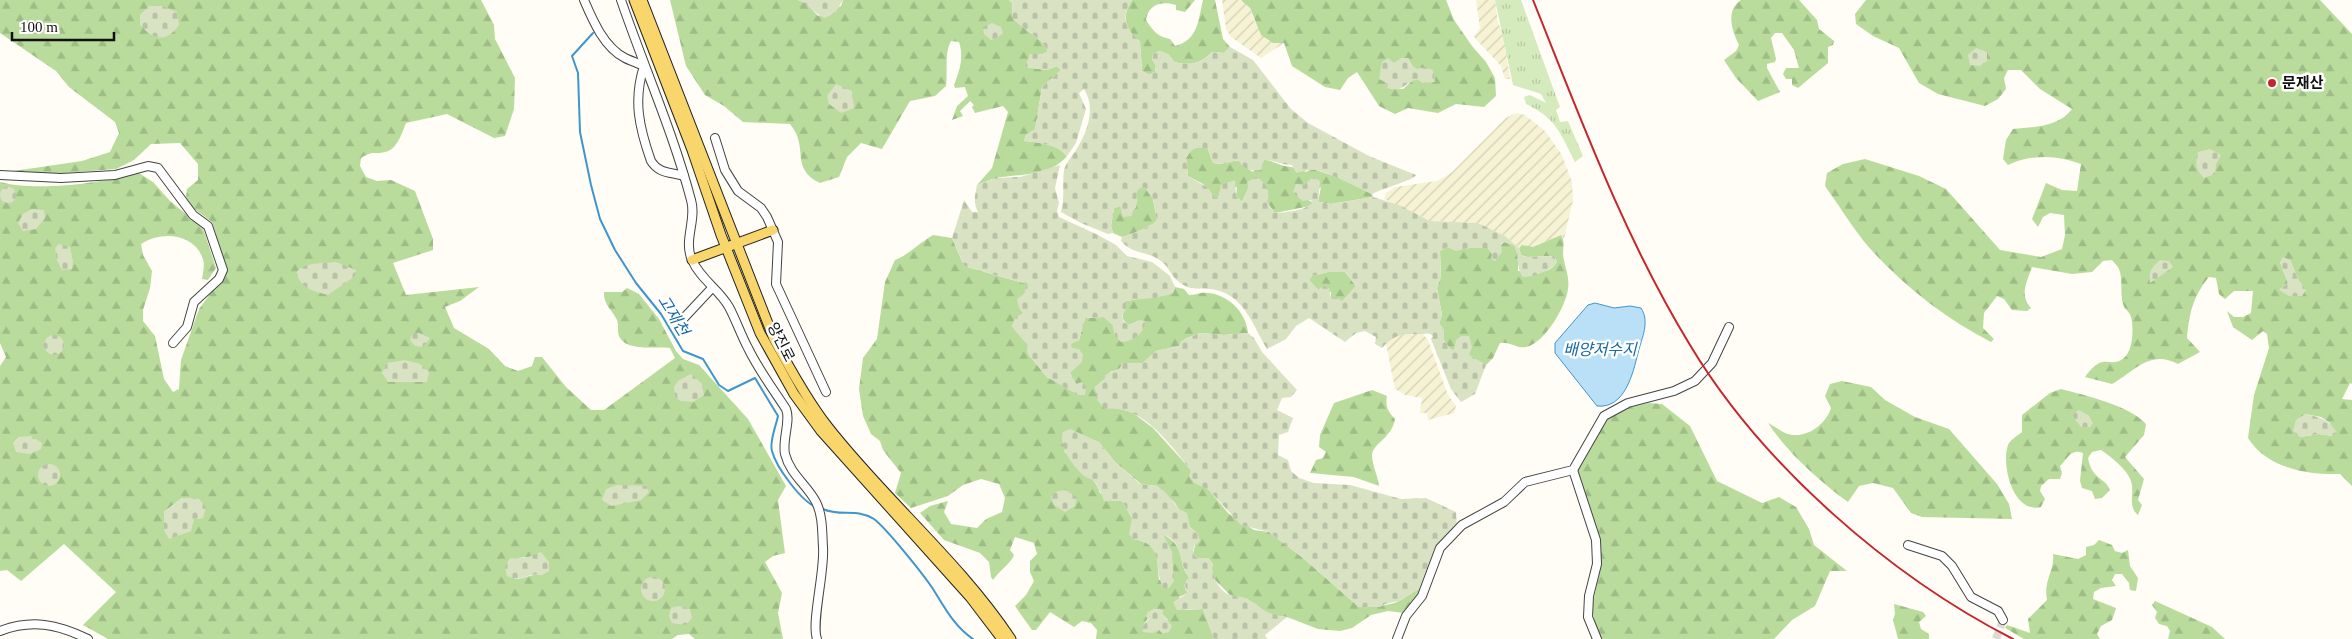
<svg xmlns="http://www.w3.org/2000/svg" width="2352" height="639" viewBox="0 0 2352 639" font-family="'Times New Roman','Noto Sans KR',serif">
<style>
.farmland{fill:url(#farmland-furrows)}
.grass{fill:url(#grass-tufts)}
.forest{fill:url(#forest-firs);fill-rule:evenodd}
.cemetery{fill:url(#cemetery-stones);fill-rule:evenodd}
.water{fill:#b9e0f7;stroke:#3f96cf}
.lines{fill:none;stroke-linecap:round;stroke-linejoin:round}
.stream{stroke:#3f96cf;stroke-width:2}
.minor-tunnel{stroke:#dbdad3;stroke-width:8;stroke-dasharray:8 4;stroke-linecap:butt}
.minor-casing{stroke:#444;stroke-width:10}
.major-casing{stroke:#222;stroke-width:11}
.minor{stroke:#fff;stroke-width:8}
.major{stroke:#f9d66b;stroke-width:9}
.rail{stroke:#c4262e;stroke-width:2}
.poi-dot{fill:#c4262e;stroke:#fff;stroke-width:2}
.labels{text-anchor:middle;stroke-width:5;stroke-linejoin:round;paint-order:stroke}
.poi-label{font-size:15px;font-weight:bold;fill:#111;stroke:#fff;text-anchor:start}
.street-label{font-size:15px;fill:#111;stroke:#fff}
.water-label{font-size:16px;font-style:italic;fill:#1768a6;stroke:#fff}
</style>
<defs>
<pattern id="farmland-furrows" width="10" height="10" patternUnits="userSpaceOnUse" patternTransform="scale(1.25)"><rect width="10" height="10" fill="#f6f3d4"/><path d="M-1 1l2-2M0 10L10 0M9 11l2-2" fill="none" stroke="#d2cfb5"/></pattern>
<pattern id="grass-tufts" width="24" height="20" patternUnits="userSpaceOnUse" patternTransform="scale(1.25)"><rect width="24" height="20" fill="#d5ebbd"/><path d="M3 7l-1-3M5 7V3M7 7l1-3M15 17l-1-3M17 17v-4M19 17l1-3" fill="none" stroke="#b6c8a1"/></pattern>
<pattern id="forest-firs" width="22" height="20" patternUnits="userSpaceOnUse" patternTransform="scale(1.25)"><rect width="22" height="20" fill="#b9dc9c"/><path d="M5 1l3.5 6h-7zM16 11l3.5 6h-7z" fill="#9ebc85"/></pattern>
<pattern id="cemetery-stones" width="16" height="16" patternUnits="userSpaceOnUse" patternTransform="scale(1.25)"><rect width="16" height="16" fill="#d9e3c4"/><path d="M2 7V4a2 2 0 0 1 4 0v3zM10 15v-3a2 2 0 0 1 4 0v3z" fill="#b9c2a7"/></pattern>
</defs>
<rect width="100%" height="100%" fill="#fffdf5"/>
<!-- farmland -->
<g class="farmland">
<polygon points="1222,0 1241,0 1250,8 1254,21 1277,42 1284,43 1261,58 1231,37 1226,29"/>
<polygon points="1476,0 1495,0 1498,23 1503,33 1510,79 1505,79 1501,66 1474,37 1480,28"/>
<polygon points="1515,113 1525,115 1545,131 1562,155 1572,182 1573,200 1564,239 1561,235 1533,247 1522,245 1519,248 1505,236 1478,223 1430,221 1384,199 1386,193 1395,187 1437,181 1451,173 1506,118"/>
<polygon points="1408,333 1423,334 1428,340 1448,395 1456,406 1454,413 1428,420 1427,413 1420,413 1422,398 1405,395 1395,389 1386,344 1393,337"/>
</g>
<!-- grass -->
<path class="grass" d="M 1495,0 L 1521,0 L 1560,107 L 1556,110 L 1560,122 L 1568,121 L 1583,156 L 1575,162 C 1560,133 1557,119 1526,104 L 1524,97 L 1530,95 L 1546,103 L 1541,94 L 1513,85 Z"/>
<!-- forest -->
<g class="forest">
<path d="M 0,0 L 481,0 L 494,25 L 495,39 L 515,78 L 514,109 L 505,136 L 494,138 L 447,114 L 406,123 C 402,133 397,150 385,152 C 372,155 375,150 361,158 L 360,166 L 366,177 L 377,181 L 391,180 L 415,191 L 433,239 L 433,250 L 393,263 L 406,295 L 479,287 L 460,301 L 445,307 L 454,328 L 489,349 L 505,366 L 518,371 L 532,366 L 535,357 L 542,357 L 566,387 L 591,410 L 604,410 L 675,358 L 670,348 C 656,346 626,352 619,336 C 617,331 619,325 617,320 C 612,310 603,304 604,292 L 622,292 L 627,288 L 639,294 L 659,319 L 676,351 L 683,359 L 699,365 L 748,419 L 786,486 L 778,500 L 785,553 L 773,556 L 765,562 L 782,593 L 778,613 L 783,639 L 695,639 L 689,634 L 678,635 L 672,639 L 108,639 L 83,625 L 116,592 L 64,544 L 21,581 L 7,570 L 0,571 L 0,366 L 6,357 L 0,343 L 0,182 C 36,192 102,183 139,173 L 153,182 L 170,201 L 203,228 L 216,268 L 208,280 L 202,279 C 203,273 205,265 203,259 C 195,234 162,230 141,244 L 143,255 L 152,271 L 150,288 L 143,310 L 143,321 L 155,336 L 164,379 L 173,392 L 179,389 L 181,360 L 199,309 L 225,274 L 225,264 L 212,222 L 193,208 L 186,197 L 187,189 L 198,180 L 198,164 L 180,143 L 151,144 L 134,160 L 116,169 L 37,175 L 0,173 L 82,161 L 110,152 L 119,133 L 115,122 L 69,87 L 56,71 L 0,33 ZM 182,498 L 203,518 L 194,519 L 164,512 ZM 528,557 L 542,575 C 532,573 526,579 515,579 L 509,559 Z"/>
<path d="M 670,0 L 798,0 L 806,3 L 818,16 L 841,6 L 843,0 L 1009,0 L 1012,3 L 1013,19 L 1042,42 L 1048,51 L 1025,67 L 1047,70 L 1057,66 L 1061,70 L 1042,87 L 1035,130 L 1026,135 L 1024,141 C 1040,143 1056,143 1067,156 C 1051,176 1020,174 996,178 C 990,179 983,183 977,185 L 992,168 L 1008,112 L 1003,106 L 975,113 L 972,107 L 974,105 L 970,101 L 960,111 L 963,116 L 952,120 L 957,106 L 968,96 L 965,87 L 955,88 L 954,85 C 960,70 964,57 959,42 L 951,41 C 944,54 948,71 946,86 L 935,96 L 910,101 L 882,149 L 861,143 L 847,157 L 839,177 L 820,183 C 789,168 810,148 790,124 L 743,122 L 724,106 L 705,95 L 686,66 Z"/>
<path d="M 1132,0 L 1195,0 L 1185,12 L 1176,10 L 1176,5 C 1161,0 1148,5 1146,20 C 1153,31 1158,37 1170,39 L 1175,46 C 1198,40 1198,21 1203,0 L 1215,0 L 1223,39 L 1230,47 L 1224,53 L 1212,52 C 1200,64 1190,66 1174,62 L 1169,55 L 1160,51 L 1153,54 L 1152,59 L 1156,66 L 1155,72 L 1149,75 L 1142,71 L 1140,42 C 1125,29 1121,17 1132,0 Z"/>
<path d="M 1241,0 L 1446,0 L 1454,20 L 1472,46 L 1486,62 L 1495,78 L 1496,96 L 1484,107 L 1456,104 L 1438,113 L 1408,108 L 1395,114 L 1379,106 L 1357,72 L 1348,78 L 1340,90 L 1325,87 L 1292,66 L 1284,43 L 1273,43 L 1261,35 L 1250,8 ZM 1408,58 C 1412,68 1419,73 1423,83 L 1418,79 L 1413,80 L 1403,89 L 1388,88 L 1385,82 Z"/>
<path d="M 1741,0 L 1799,0 L 1817,20 L 1819,29 L 1834,41 L 1833,45 L 1828,47 L 1828,63 L 1798,88 L 1792,85 L 1792,79 L 1786,79 L 1783,74 L 1786,68 L 1799,68 L 1794,50 L 1782,33 L 1775,33 L 1771,38 L 1776,59 L 1775,62 L 1767,64 L 1767,68 L 1780,92 L 1758,101 L 1736,78 L 1724,60 L 1736,51 L 1739,45 C 1732,31 1725,11 1741,0 Z"/>
<path d="M 1866,0 L 2320,0 L 2352,34 L 2352,384 L 2350,383 L 2342,399 L 2352,400 L 2352,486 L 2340,474 C 2306,475 2267,468 2248,438 L 2254,395 L 2269,348 L 2267,334 L 2263,331 L 2252,340 L 2233,327 L 2227,311 L 2234,317 L 2243,317 L 2251,313 L 2253,291 L 2234,291 L 2225,299 L 2219,294 L 2216,278 L 2209,277 C 2193,296 2189,314 2187,338 L 2200,352 L 2178,364 C 2150,349 2135,371 2112,384 L 2085,377 C 2105,350 2108,370 2124,358 C 2133,351 2134,327 2131,317 C 2130,312 2124,309 2123,304 C 2120,294 2123,278 2119,269 C 2118,266 2114,263 2112,260 L 2103,261 L 2092,272 L 2072,274 L 2032,267 C 2027,282 2019,295 2031,308 L 2027,311 L 2012,310 L 2004,299 L 1997,296 L 1984,313 L 1983,328 L 1994,339 L 1991,342 C 1948,320 1908,289 1875,254 C 1856,234 1841,208 1825,186 L 1827,173 L 1843,164 L 1865,159 L 1919,176 L 1946,189 L 2000,250 L 2041,257 L 2062,249 L 2065,235 L 2064,215 L 2050,213 L 2043,217 L 2038,227 L 2032,219 L 2046,183 L 2062,190 L 2077,191 L 2081,164 C 2057,155 2032,154 2008,165 L 2003,159 L 2006,140 L 2013,129 C 2033,127 2059,127 2072,109 L 2040,89 L 2021,70 L 2008,70 L 2004,78 L 2006,89 L 1998,99 L 1985,106 L 1938,94 L 1919,83 L 1899,48 L 1873,36 L 1856,24 L 1855,14 ZM 2290,260 L 2298,279 L 2279,290 L 2288,283 L 2280,262 ZM 2305,414 L 2321,417 L 2330,423 L 2333,436 L 2319,434 L 2300,437 Z"/>
<path d="M 1197,146 L 1208,149 L 1213,163 C 1226,166 1230,159 1240,161 L 1242,165 L 1253,172 L 1264,160 C 1271,160 1274,163 1281,165 C 1292,168 1295,166 1306,172 L 1313,169 L 1349,181 L 1372,194 L 1373,197 L 1331,204 L 1318,202 L 1321,187 L 1307,199 L 1313,203 L 1310,206 L 1275,213 L 1267,202 L 1248,189 L 1242,202 L 1236,196 L 1237,187 L 1220,191 L 1219,196 L 1215,199 L 1203,184 L 1188,176 L 1186,158 L 1192,149 Z"/>
<path d="M 1140,187 L 1146,189 L 1153,199 L 1157,221 C 1152,226 1130,235 1122,237 L 1113,233 L 1111,226 L 1114,208 L 1120,206 L 1133,210 L 1136,207 L 1137,191 Z"/>
<path d="M 933,235 L 952,238 L 964,266 L 1027,284 L 1023,313 L 1012,326 L 1027,344 L 1028,354 L 1047,377 L 1055,381 L 1076,384 L 1070,373 L 1071,343 L 1079,340 L 1085,318 L 1104,317 L 1113,325 L 1115,336 L 1140,320 L 1129,325 C 1119,319 1123,311 1126,301 C 1142,298 1158,297 1173,293 L 1175,287 L 1184,289 L 1189,295 C 1193,295 1197,294 1201,293 C 1224,291 1246,310 1248,333 L 1224,335 L 1200,333 L 1185,339 L 1179,346 L 1156,351 L 1143,363 L 1110,372 L 1105,379 L 1095,387 L 1105,409 L 1116,407 L 1133,413 L 1153,428 L 1191,470 L 1200,485 L 1209,490 L 1229,514 L 1254,530 L 1269,532 L 1303,558 L 1359,607 C 1370,607 1390,606 1399,601 C 1407,597 1412,591 1421,588 L 1422,591 L 1404,613 L 1388,611 L 1371,615 L 1352,628 L 1340,631 L 1318,629 L 1287,617 L 1270,615 L 1247,599 L 1230,595 L 1215,580 L 1211,570 L 1213,564 L 1208,558 L 1197,558 L 1193,554 L 1198,534 L 1190,527 L 1175,503 L 1157,486 L 1141,484 L 1115,462 L 1099,442 L 1091,440 L 1064,451 C 1075,463 1096,477 1100,493 L 1112,501 L 1122,501 L 1132,518 L 1133,539 C 1159,543 1157,557 1159,580 L 1174,581 L 1163,534 C 1188,549 1176,560 1189,577 C 1184,583 1183,587 1188,593 L 1179,597 L 1185,610 L 1203,609 L 1214,639 L 1096,639 L 1097,630 L 1091,623 L 1082,621 L 1074,627 L 1050,612 L 1036,630 L 1032,630 L 1015,606 L 1026,595 L 1034,581 L 1030,572 L 1030,561 L 1037,554 L 1034,543 L 1015,537 L 1010,550 L 1014,555 C 1012,562 998,572 993,580 L 991,577 L 989,562 L 980,553 L 944,540 L 920,513 L 930,506 L 948,501 L 944,512 L 951,524 L 977,528 L 986,519 L 1002,512 L 1005,498 L 999,484 L 981,479 L 963,485 L 948,496 L 911,508 L 895,493 L 901,473 L 883,450 L 880,441 L 871,434 L 863,416 L 859,389 L 863,358 L 877,339 L 885,282 L 895,260 C 910,254 919,243 933,235 ZM 1154,609 L 1162,610 L 1163,615 L 1168,620 L 1143,626 Z"/>
<path d="M 1561,235 C 1565,241 1563,247 1563,254 C 1564,266 1570,276 1568,289 C 1566,306 1545,343 1526,347 C 1517,349 1510,341 1500,343 L 1493,358 L 1486,365 L 1468,355 L 1450,349 L 1444,340 L 1444,329 L 1439,324 L 1442,315 L 1437,288 L 1441,276 L 1440,251 L 1447,247 C 1461,250 1473,247 1488,248 L 1492,254 L 1504,242 L 1514,245 L 1518,253 L 1518,271 C 1533,272 1548,276 1557,262 L 1554,256 L 1527,257 L 1521,255 L 1519,248 L 1522,245 L 1533,247 Z"/>
<polygon points="1328,272 1345,272 1356,286 1342,302 1331,298 1331,292 1318,290 1309,280 1312,276"/>
<path d="M 1842,381 L 1871,387 L 1885,400 L 1915,417 L 1949,429 L 1997,484 L 2009,504 L 2012,519 L 1922,517 L 1911,513 L 1893,488 L 1873,483 L 1859,486 L 1848,502 C 1819,481 1788,453 1768,423 C 1774,426 1779,430 1785,433 C 1804,441 1826,425 1831,408 L 1825,396 L 1830,384 Z"/>
<path d="M 2061,389 C 2085,395 2130,406 2146,424 L 2144,435 L 2125,457 L 2144,479 L 2138,500 L 2142,505 L 2138,515 C 2127,506 2135,493 2131,481 C 2127,469 2111,457 2101,450 L 2092,452 L 2088,458 C 2092,480 2105,477 2110,490 L 2102,498 L 2095,499 L 2092,491 L 2082,488 L 2080,481 L 2083,453 C 2070,448 2068,459 2060,466 L 2062,473 L 2060,479 L 2049,479 L 2041,486 L 2040,491 L 2045,499 L 2041,507 C 2013,514 2001,465 2008,445 C 2010,440 2017,436 2022,432 L 2022,415 L 2050,393 Z"/>
<path d="M 1372,390 L 1387,396 C 1385,406 1388,412 1395,419 C 1392,438 1373,443 1372,455 C 1372,465 1378,476 1379,486 L 1354,477 L 1310,473 L 1316,460 L 1323,458 L 1326,452 L 1319,447 L 1320,435 L 1334,403 Z"/>
<polygon points="1649,403 1662,404 1690,426 1717,481 1762,503 1779,497 1796,507 1809,529 1814,545 1847,571 1830,571 1815,606 1792,620 1774,639 1602,639 1595,623 1592,608 1601,565 1601,543 1576,468 1592,447 1597,431 1607,418 1627,408"/>
<path d="M 2099,540 L 2112,545 L 2115,551 L 2122,553 L 2128,550 L 2130,566 L 2138,578 L 2136,591 L 2130,590 L 2129,583 L 2122,574 L 2115,574 L 2112,580 L 2116,586 L 2101,588 L 2094,592 L 2093,599 L 2116,608 L 2112,620 L 2101,626 L 2097,634 L 2100,639 L 2024,639 L 2005,628 L 2007,625 L 2030,633 L 2028,619 L 2047,600 C 2043,580 2055,571 2053,554 L 2078,559 L 2086,555 L 2086,547 L 2094,545 Z"/>
<polygon points="2155,601 2212,627 2225,639 2168,639 2170,631 2167,626 2159,624 2155,618 2157,612 2152,605"/>
<polygon points="1894,604 1923,612 1926,616 1919,622 1921,629 1929,634 1929,639 1898,639 1893,620 1895,614"/>
</g>
<!-- cemetery -->
<g class="cemetery">
<path d="M 798,0 L 843,0 L 835,13 L 825,18 C 814,14 809,4 798,0 Z"/>
<path d="M 1009,0 L 1132,0 C 1121,17 1124,28 1140,41 L 1142,71 L 1149,75 L 1155,72 L 1156,66 L 1152,59 L 1153,54 L 1160,51 L 1169,55 L 1174,62 C 1190,66 1200,64 1212,52 L 1224,53 L 1230,47 L 1253,60 L 1291,109 L 1308,123 L 1369,156 L 1416,175 C 1412,181 1383,188 1372,194 C 1361,190 1322,168 1312,170 C 1307,170 1302,172 1296,173 L 1292,165 C 1282,165 1274,160 1264,160 L 1261,170 C 1252,172 1243,169 1239,161 C 1230,159 1227,166 1213,163 L 1208,149 C 1196,146 1192,148 1186,158 L 1188,176 L 1208,188 L 1215,198 L 1219,196 L 1221,185 L 1235,180 L 1236,196 L 1242,202 L 1248,189 L 1247,182 L 1256,177 C 1266,182 1271,192 1267,202 L 1275,213 C 1286,212 1305,211 1312,203 L 1311,200 L 1303,201 L 1293,193 L 1296,184 L 1304,185 L 1313,177 L 1320,181 L 1318,202 L 1331,204 L 1373,197 L 1399,205 L 1430,221 L 1478,223 L 1505,236 L 1519,248 L 1521,255 L 1527,257 L 1554,256 L 1557,262 C 1551,271 1533,277 1523,277 C 1516,268 1519,256 1514,245 L 1504,242 L 1501,244 L 1502,252 L 1495,261 L 1491,259 L 1492,254 L 1488,248 L 1468,248 L 1456,251 L 1447,247 L 1440,251 L 1441,277 L 1437,288 L 1442,315 L 1439,324 L 1444,329 L 1444,340 L 1450,349 L 1454,350 L 1456,340 L 1461,336 L 1469,336 L 1472,347 L 1469,355 L 1486,365 L 1475,394 L 1461,402 L 1451,389 L 1431,339 L 1433,336 C 1428,332 1427,334 1422,334 C 1403,334 1396,333 1382,348 L 1375,344 L 1376,337 L 1365,331 L 1356,333 L 1345,342 L 1309,318 L 1296,326 L 1286,339 L 1267,349 C 1252,324 1243,292 1210,289 C 1198,288 1189,291 1178,281 C 1170,275 1169,265 1158,259 C 1143,250 1134,255 1121,241 L 1122,237 C 1130,235 1152,226 1157,221 L 1153,199 L 1146,189 L 1140,187 L 1137,191 L 1136,207 L 1133,210 L 1132,216 L 1123,217 L 1120,206 L 1114,208 L 1111,226 L 1113,233 L 1108,234 L 1081,223 L 1061,212 C 1065,198 1062,184 1064,170 C 1066,163 1072,156 1076,150 C 1088,131 1096,108 1084,89 L 1079,93 L 1086,109 L 1076,143 L 1067,156 C 1056,143 1040,143 1024,141 L 1026,135 L 1035,129 L 1042,87 L 1061,70 L 1057,66 L 1047,70 L 1025,67 L 1030,54 L 1042,54 L 1048,51 L 1042,42 L 1013,19 L 1012,3 ZM 1328,272 L 1345,272 L 1356,286 L 1342,301 L 1337,298 L 1331,298 L 1329,288 L 1323,286 L 1318,290 L 1309,280 L 1312,276 Z"/>
<path d="M 149,6 L 162,6 L 177,12 L 179,25 C 166,43 154,40 140,25 L 140,15 Z"/>
<polygon points="992,23 1001,27 1003,33 997,38 991,40 984,34 983,27"/>
<polygon points="1976,48 1987,52 1987,61 1980,66 1970,65 1968,55"/>
<path d="M 1388,58 L 1394,63 L 1401,58 L 1408,58 L 1411,65 L 1417,69 L 1424,67 L 1433,70 L 1435,82 L 1423,83 L 1418,79 C 1405,82 1403,93 1388,88 L 1385,82 L 1379,79 L 1382,62 Z"/>
<polygon points="836,84 852,91 854,108 841,113 829,104 827,96"/>
<path d="M 2210,149 L 2221,155 L 2216,164 L 2215,174 L 2204,178 C 2195,169 2195,163 2198,152 Z"/>
<path d="M 1060,165 L 1055,188 L 1059,203 L 1057,211 L 1059,217 L 1098,235 L 1116,245 L 1127,256 L 1152,262 L 1170,276 L 1175,287 L 1173,293 C 1159,299 1142,298 1126,301 L 1126,309 L 1122,316 L 1124,322 L 1129,325 L 1140,320 L 1145,321 C 1144,335 1133,341 1121,342 L 1115,336 L 1113,325 L 1104,317 L 1085,318 L 1079,340 L 1071,344 L 1072,348 L 1079,349 L 1083,355 L 1082,362 L 1070,373 L 1076,384 L 1082,382 L 1086,387 L 1085,395 L 1078,395 L 1047,377 L 1028,354 L 1027,344 L 1012,326 L 1015,318 L 1023,313 L 1019,308 L 1017,299 L 1024,294 L 1027,284 L 964,266 L 952,238 L 964,200 L 972,212 L 978,212 C 973,203 975,195 977,185 L 995,178 L 1020,177 Z"/>
<circle cx="8" cy="195" r="8"/>
<polygon points="32,209 44,210 45,218 36,229 23,231 18,223 23,214"/>
<polygon points="59,244 70,247 73,261 72,269 62,270 57,260 55,248"/>
<polygon points="2283,257 2290,260 2298,279 2306,290 2302,296 2289,296 2279,290 2288,283 2280,262"/>
<path d="M 2160,260 L 2169,261 L 2173,267 L 2150,283 C 2148,272 2152,267 2160,260 Z"/>
<path d="M 336,262 L 356,270 L 355,276 L 328,295 C 313,291 302,289 296,273 C 304,261 323,264 336,262 Z"/>
<polygon points="419,333 430,338 423,347 415,346 410,340 412,334"/>
<path d="M 1200,333 L 1224,335 L 1248,333 L 1254,338 L 1262,352 L 1297,390 L 1291,397 L 1282,398 L 1277,410 L 1293,418 L 1288,432 L 1279,435 L 1278,455 L 1288,460 L 1291,471 L 1299,478 L 1314,483 L 1350,485 L 1401,499 L 1426,498 L 1456,512 L 1457,527 L 1435,549 L 1421,588 L 1399,601 L 1385,604 L 1380,607 L 1359,607 L 1303,558 L 1269,532 L 1241,525 L 1209,490 L 1194,483 L 1189,476 L 1191,470 C 1170,445 1142,403 1105,409 L 1097,400 L 1095,387 L 1105,379 L 1105,375 L 1120,368 L 1122,363 L 1143,363 L 1156,351 L 1179,346 L 1181,341 Z"/>
<circle cx="54" cy="345" r="10"/>
<polygon points="405,360 420,364 429,372 427,382 388,382 382,373 387,363"/>
<polygon points="691,374 702,384 704,395 693,402 680,401 675,396 674,387 678,381"/>
<polygon points="2079,410 2089,416 2093,423 2090,427 2081,427 2072,415"/>
<path d="M 2305,414 C 2319,417 2328,419 2336,431 L 2333,436 L 2319,434 L 2300,437 L 2293,431 L 2296,420 Z"/>
<path d="M 1070,429 L 1099,442 L 1115,462 L 1140,484 L 1157,486 L 1165,492 L 1179,509 L 1187,513 L 1190,527 L 1198,534 L 1200,541 L 1194,546 L 1193,554 L 1197,558 L 1208,558 L 1213,564 C 1210,573 1219,592 1230,595 C 1235,597 1240,596 1245,598 C 1265,607 1260,614 1287,617 L 1265,635 L 1267,639 L 1214,639 L 1203,609 L 1177,610 L 1173,602 L 1188,593 C 1184,587 1184,583 1189,577 C 1177,561 1186,545 1163,534 L 1172,552 L 1174,581 L 1169,588 L 1163,588 C 1153,566 1165,543 1133,539 L 1129,534 L 1132,518 L 1122,501 L 1104,501 C 1101,494 1099,486 1093,480 C 1090,478 1086,478 1083,475 C 1072,464 1058,447 1063,432 Z"/>
<polygon points="31,436 42,443 41,449 30,454 16,452 13,443 18,437"/>
<circle cx="49" cy="475" r="11"/>
<polygon points="617,485 646,486 649,492 641,500 611,506 602,500 606,489"/>
<polygon points="1065,490 1077,497 1075,506 1065,512 1054,505 1051,497 1055,492"/>
<polygon points="182,498 198,498 206,507 203,518 194,519 191,531 169,539 164,530 164,512"/>
<path d="M 541,552 L 549,562 L 549,571 L 542,575 C 527,572 523,583 507,576 L 505,568 L 509,559 L 528,557 Z"/>
<circle cx="653" cy="589" r="12"/>
<polygon points="679,606 690,609 692,618 686,625 672,623 669,616 671,608"/>
<polygon points="1154,609 1163,610 1163,615 1172,626 1169,632 1163,634 1159,630 1153,633 1143,632 1143,626 1148,620 1146,616 1148,612"/>
</g>
<!-- water -->
<path class="water" d="M 1595,303 L 1614,308 L 1630,306 L 1641,308 C 1650,322 1642,337 1638,353 C 1633,373 1625,409 1597,406 L 1555,353 L 1555,343 L 1588,305 Z"/>
<g class="lines">
<!-- stream -->
<g class="stream">
<path d="M 593,33 L 572,56 L 578,73 L 580,132 L 591,185 L 600,219 L 615,250 L 636,283 L 661,314 L 683,351 L 703,359 L 719,385 L 728,391 L 755,378 L 778,416 C 776,426 769,442 772,451 C 776,467 801,501 816,507"/>
<path d="M 823,509 C 840,517 857,508 874,519 C 887,529 923,574 933,589 C 945,608 954,626 973,639"/>
</g>
<!-- minor-tunnel -->
<polyline class="minor-tunnel" points="1996,639 2003,620"/>
<defs>
<g id="minor">
<path d="M 584,0 C 593,21 604,47 625,58 C 631,61 638,63 644,66 C 633,100 639,127 651,161 C 659,174 671,172 684,176"/>
<path d="M 621,0 C 644,67 673,132 691,200 C 697,220 683,240 692,260 C 701,280 719,289 729,307 C 736,320 741,335 748,348 C 758,369 773,389 786,409 C 791,421 782,439 785,454 C 790,474 807,485 816,502 C 823,516 822,533 823,547 C 825,571 811,623 817,639"/>
<polyline points="715,138 725,170 738,191 761,208 767,217 778,242 776,284 826,392"/>
<polyline points="0,175 61,178 115,175 148,166 158,168 193,215 208,226 223,270 219,279 194,302 187,327 173,343"/>
<polyline points="682,320 712,288"/>
<polyline points="1573,470 1596,540 1597,564 1589,596 1588,617 1597,639"/>
<polyline points="1908,545 1942,556 1952,566 1971,597 1998,611 2003,620"/>
<path d="M 0,631 C 32,619 57,624 88,639"/>
<polyline points="1397,639 1406,616 1422,596 1440,548 1462,525 1504,502 1525,482 1573,470 1604,416 1628,403 1674,391 1695,381 1712,363 1729,327"/>
</g>
<g id="major">
<polyline points="634,0 692,150 721,235 760,333 794,394 821,431 970,597 1002,639"/>
<path d="M 642,0 L 774,339 C 790,369 807,400 828,427 C 885,500 959,561 1011,639"/>
<polyline points="692,260 773,230"/>
</g>
</defs>
<!-- minor casing -->
<use href="#minor" class="minor-casing"/>
<!-- major casing -->
<use href="#major" class="major-casing"/>
<!-- minor -->
<use href="#minor" class="minor"/>
<!-- major -->
<use href="#major" class="major"/>
<!-- rail -->
<path class="rail" d="M 1533,0 C 1580,117 1624,237 1690,345 C 1762,465 1890,576 2013,639"/>
</g>
<!-- markers -->
<circle class="poi-dot" cx="2272" cy="83" r="5"/>
<g class="labels">
<!-- poi labels -->
<g class="poi-label">
<text x="2282" y="88">문재산</text>
</g>
<!-- street labels -->
<g class="street-label">
<text transform="translate(781 342) rotate(63)" y="5">양진로</text>
</g>
<!-- water labels -->
<g class="water-label">
<text transform="translate(674 315) rotate(58)" y="6">고재천</text>
<text x="1600" y="355">배양저수지</text>
</g>
</g>
<!-- scale -->
<path d="M12 32v8h102v-8" fill="none" stroke="#111111" stroke-width="2.5"/>
<text x="20" y="32" font-size="15" fill="#111111" stroke="#ffffff" stroke-width="4" paint-order="stroke">100 m</text>
</svg>
